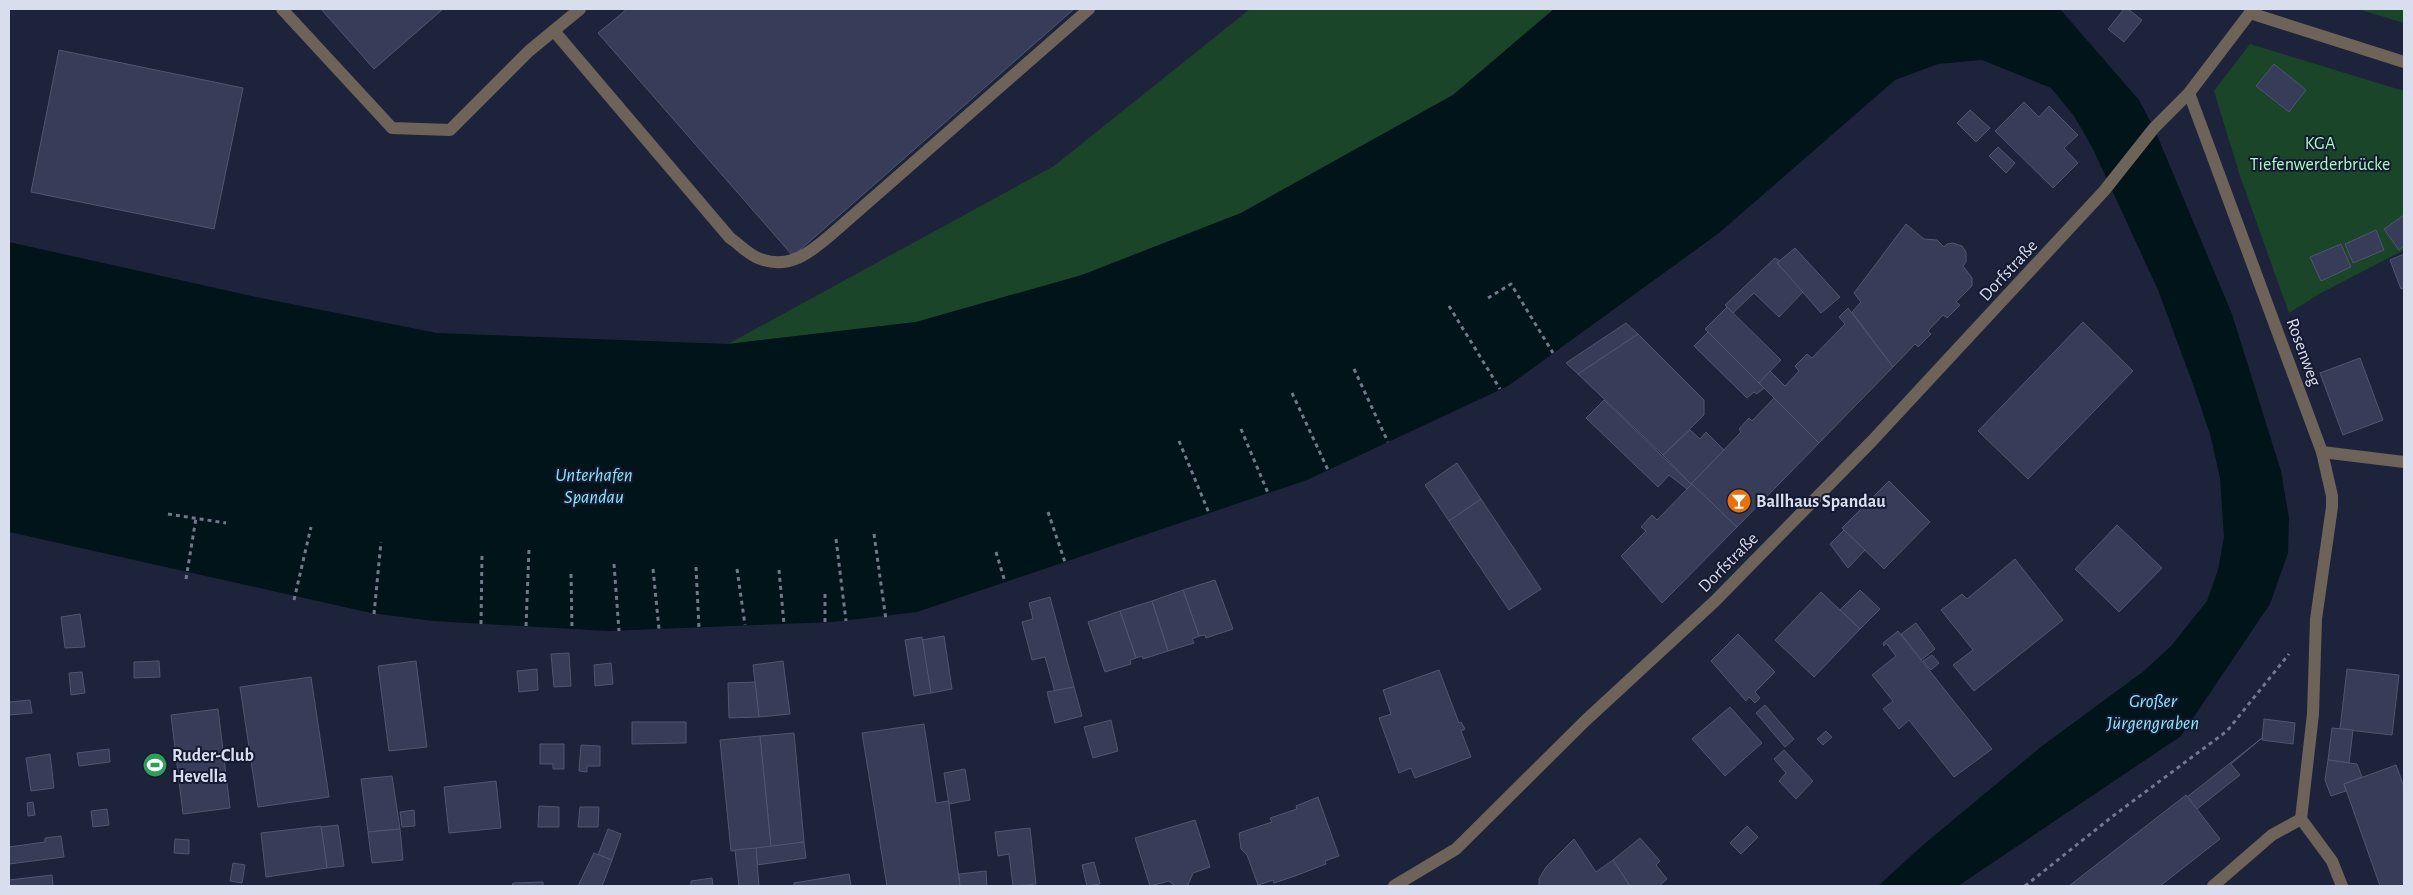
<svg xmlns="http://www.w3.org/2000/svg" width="2413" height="895" viewBox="0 0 2413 895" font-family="'Alegreya Sans',sans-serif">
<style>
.green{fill:#1a4528}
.water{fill:#001419}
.building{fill:#373d58;stroke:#4f5672}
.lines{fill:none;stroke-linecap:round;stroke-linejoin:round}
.path{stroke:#72778c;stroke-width:3;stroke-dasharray:4 4;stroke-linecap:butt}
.service{stroke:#6e6359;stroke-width:12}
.minor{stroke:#6e6359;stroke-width:12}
.labels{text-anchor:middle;stroke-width:4;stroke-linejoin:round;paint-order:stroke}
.park-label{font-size:18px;fill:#a9fabd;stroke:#151a32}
.street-label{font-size:18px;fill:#d9deee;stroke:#151a32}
.poi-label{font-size:18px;font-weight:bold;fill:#d9deee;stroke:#151a32;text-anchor:start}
.water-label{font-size:19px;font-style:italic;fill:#8be8fa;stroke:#151a32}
</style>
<rect width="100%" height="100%" fill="#1e233c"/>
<!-- green -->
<g class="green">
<polygon points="1250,9 1554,9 1453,95 1241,213 1082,275 916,322 728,344 1054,166"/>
<polygon points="2358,9 2404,9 2404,23"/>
<polygon points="2250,44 2404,91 2404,250 2319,294 2289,313 2240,176 2214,91"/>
</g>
<!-- water -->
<polygon class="water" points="1554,9 2060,9 2139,100 2154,128 2232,314 2281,471 2289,518 2288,553 2270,604 2181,736 1958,886 1878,886 1923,845 2042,746 2144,671 2171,646 2207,601 2218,570 2224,537 2220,478 2210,434 2194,387 2158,290 2093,149 2074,116 2051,88 1982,60 1938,64 1895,80 1719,233 1508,386 1307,480 917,612 833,622 608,631 433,621 371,613 9,532 9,242 256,297 437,333 728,344 916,322 1082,275 1241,213 1453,95"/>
<!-- building -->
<g class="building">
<polygon points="321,9 443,9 374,69"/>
<polygon points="627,9 1074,9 793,256 598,33"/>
<polygon points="2124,9 2128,9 2142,20 2124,42 2108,29"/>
<polygon points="59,50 243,88 214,229 31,192"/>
<polygon points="2274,64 2306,90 2289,112 2256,86"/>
<polygon points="2024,102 2039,117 2049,106 2078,135 2064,148 2078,163 2053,188 1995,131"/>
<polygon points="1970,110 1990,128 1976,142 1957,123"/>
<polygon points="1998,147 2015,163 2006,173 1989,156"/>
<polygon points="2404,215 2404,246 2399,250 2384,229"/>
<polygon points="1906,224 1924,239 1937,240 1944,247 1947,244 1953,243 1962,246 1966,252 1966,262 1963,266 1972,278 1972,286 1956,302 1960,305 1947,318 1943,315 1928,331 1931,334 1918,347 1915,344 1893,367 1852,312 1861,302 1854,293"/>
<polygon points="2376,230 2384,250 2353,263 2345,244"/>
<polygon points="2341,244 2351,267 2321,281 2310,257"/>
<polygon points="1795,248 1840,297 1821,313 1777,263"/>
<polygon points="2404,254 2404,288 2401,289 2390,260"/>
<polygon points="1775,258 1780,261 1777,263 1803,292 1779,317 1754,293 1733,313 1725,305"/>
<polygon points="1727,307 1781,360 1759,383 1705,329"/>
<polygon points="1848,308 1893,367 1819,443 1759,383 1770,371 1785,386 1799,371 1795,366 1807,354 1812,358 1845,324 1839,317"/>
<polygon points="2083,322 2133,371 2028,479 1978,431"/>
<polygon points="1626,323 1638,334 1578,374 1566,363"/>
<polygon points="1708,332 1764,388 1757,394 1754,392 1747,398 1694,346"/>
<polygon points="1638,334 1704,400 1704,415 1663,455 1578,374"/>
<polygon points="2360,358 2383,420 2343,435 2320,373"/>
<polygon points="1774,398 1819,443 1737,527 1691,484 1741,432 1739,429 1749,418 1752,421"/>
<polygon points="1604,400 1691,484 1692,484 1687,489 1669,475 1658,487 1586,418"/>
<polygon points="1690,430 1700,439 1706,432 1724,450 1691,484 1663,455"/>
<polygon points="1457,463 1481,499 1449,521 1425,485"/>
<polygon points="1889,481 1930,522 1884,569 1842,528"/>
<polygon points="1692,484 1737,527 1662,603 1621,556 1646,531 1641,527 1652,515 1657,520"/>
<polygon points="1481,499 1541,589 1509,610 1449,521"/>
<polygon points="2117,525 2162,568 2119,612 2075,569"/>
<polygon points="1844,530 1865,550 1848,568 1830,544"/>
<polygon points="2015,559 2063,620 1974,691 1953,665 1973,650 1941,610 1962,594 1967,599"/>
<polygon points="1215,580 1233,629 1206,638 1205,635 1199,636 1183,590"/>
<polygon points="1183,590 1199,636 1192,639 1194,643 1168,651 1152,601"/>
<polygon points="1860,590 1880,609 1860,629 1840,610"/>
<polygon points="1821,592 1860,629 1814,677 1775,640"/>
<polygon points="1050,597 1074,687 1055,692 1045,657 1032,660 1022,622 1033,619 1029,603"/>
<polygon points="1152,601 1168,651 1143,659 1142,656 1136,658 1120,611"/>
<polygon points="1120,611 1136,658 1130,660 1131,664 1105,672 1088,622"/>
<polygon points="80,614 85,647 65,648 61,617"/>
<polygon points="1916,623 1935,649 1921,660 1901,634"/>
<polygon points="1898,631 1992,749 1954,777 1909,720 1899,729 1883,709 1893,701 1872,675 1896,656 1886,643 1884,646 1883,643"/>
<polygon points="1738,634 1775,672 1755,692 1760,698 1755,703 1749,697 1746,701 1711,661"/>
<polygon points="944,636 952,689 931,693 922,640"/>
<polygon points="922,637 931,693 914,696 905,640"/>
<polygon points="569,653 571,686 554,687 551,654"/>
<polygon points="1932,655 1939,663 1931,670 1923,661"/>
<polygon points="159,661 160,677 134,678 134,662"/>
<polygon points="416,661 427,747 389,751 378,666"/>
<polygon points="783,661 790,714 759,717 753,665"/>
<polygon points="611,663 613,684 595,686 594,665"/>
<polygon points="537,669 538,690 519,692 517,671"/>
<polygon points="2347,669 2399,675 2392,735 2340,729"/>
<polygon points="1439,670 1459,723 1461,722 1465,729 1461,731 1471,757 1415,778 1411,768 1399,773 1379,718 1391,714 1383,690"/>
<polygon points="82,672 85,693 71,695 69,673"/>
<polygon points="311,677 329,797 258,807 240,687"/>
<polygon points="755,682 759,717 729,718 728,683"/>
<polygon points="1074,687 1082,716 1055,723 1047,692"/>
<polygon points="30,700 32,713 9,715 9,702"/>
<polygon points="1765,705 1794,739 1785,747 1756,713"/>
<polygon points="1730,707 1762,743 1725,776 1692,739"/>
<polygon points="218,709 230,808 183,814 171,715"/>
<polygon points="2264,719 2295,723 2293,744 2262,740"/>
<polygon points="1111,720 1118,751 1093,758 1084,727"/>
<polygon points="632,722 686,722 686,743 632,744"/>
<polygon points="924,724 936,803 948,801 949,804 960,886 887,886 862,733"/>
<polygon points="2332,728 2353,730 2349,763 2328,760"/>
<polygon points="1826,731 1832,737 1823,745 1817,739"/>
<polygon points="794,733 804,842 771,847 760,736"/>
<polygon points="760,736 771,847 731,851 720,740"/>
<polygon points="2262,738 2231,764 2240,775 2197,809 2187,797"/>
<polygon points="540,744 564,744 564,769 553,769 553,764 540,764"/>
<polygon points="581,745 600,746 600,766 587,766 587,772 579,771"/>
<polygon points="109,749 110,762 79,766 77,753"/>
<polygon points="1784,750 1813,781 1796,799 1779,781 1786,773 1774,759"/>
<polygon points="50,754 54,788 31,791 26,758"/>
<polygon points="2328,760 2357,764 2362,777 2344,784 2346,791 2331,796 2325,780"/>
<polygon points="2396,765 2404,787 2404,886 2380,886 2344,784"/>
<polygon points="965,769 970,800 949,804 944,773"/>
<polygon points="392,776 400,829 368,832 361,779"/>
<polygon points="496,781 501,828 449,833 444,787"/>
<polygon points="2186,795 2220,839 2160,886 2069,886"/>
<polygon points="1318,797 1339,856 1325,861 1326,864 1295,876 1274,883 1273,880 1258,885 1247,855 1241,849 1239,833 1272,822 1270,818 1297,809 1296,806"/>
<polygon points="33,802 35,815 28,816 27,803"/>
<polygon points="539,806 559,807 559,827 538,827"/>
<polygon points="580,807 599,807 598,827 578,827"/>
<polygon points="107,809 109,825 93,827 91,811"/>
<polygon points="414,810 415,826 402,827 400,812"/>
<polygon points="1195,820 1210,867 1193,873 1188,885 1183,886 1175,886 1169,881 1150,886 1135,838"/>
<polygon points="338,825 344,866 327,868 321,827"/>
<polygon points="321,826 327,868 266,877 261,833"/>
<polygon points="1747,826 1758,837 1741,854 1730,843"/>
<polygon points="1030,828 1036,884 1013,886 1009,854 998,856 995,832"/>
<polygon points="400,829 403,860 372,863 368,832"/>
<polygon points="608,829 621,834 612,860 598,855"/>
<polygon points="61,836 64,857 9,864 9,847 45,842 45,838"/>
<polygon points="1640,838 1660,861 1656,865 1667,879 1659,886 1630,886 1613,860"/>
<polygon points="175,839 189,840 189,854 174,853"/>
<polygon points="1574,839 1596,872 1613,860 1630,886 1539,886 1539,879 1546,867"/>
<polygon points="804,842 806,858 757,865 756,848"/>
<polygon points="756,848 759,886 739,886 735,850"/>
<polygon points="594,853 612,860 602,886 578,886"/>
<polygon points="1094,862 1100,884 1087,886 1082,865"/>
<polygon points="233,863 245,865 242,883 230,881"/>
<polygon points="986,871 987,886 960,886 959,874"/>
<polygon points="849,874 851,886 794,886 794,883"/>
<polygon points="52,875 53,886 9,886 9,880"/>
<polygon points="712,878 713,886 691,886 691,881"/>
<polygon points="543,882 543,886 512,886 513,883"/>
</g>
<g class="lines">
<!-- path -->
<g class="path">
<polyline points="1488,298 1511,284 1553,353"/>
<polyline points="1449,306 1500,389"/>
<polyline points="1354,369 1388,442"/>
<polyline points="1292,393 1328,470"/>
<polyline points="1241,429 1268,493"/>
<polyline points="1179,441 1209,513"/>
<polyline points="1048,512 1065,562"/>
<polyline points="168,514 226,523"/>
<polyline points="874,534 886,620"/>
<polyline points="836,539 846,621"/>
<polyline points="996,552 1005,582"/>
<polyline points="614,564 619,631"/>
<polyline points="696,567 699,628"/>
<polyline points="653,569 659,629"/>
<polyline points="737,569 745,625"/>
<polyline points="779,570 784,624"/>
<polyline points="571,574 572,629"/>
<polyline points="186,579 196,518"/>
<polyline points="294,600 311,527"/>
<polyline points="374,614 381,542"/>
<polyline points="825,622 825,590"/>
<polyline points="481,624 482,554"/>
<polyline points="526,626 529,549"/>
<polyline points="2025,886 2113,816 2227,731 2289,654"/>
</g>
<!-- service -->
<g class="service">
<polyline points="282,9 392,128 450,130 529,51 580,9"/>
<polyline points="2250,13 2404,62"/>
<path d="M 554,31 L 730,238 C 739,244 748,254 758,258 C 789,271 811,252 833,233 L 1089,9"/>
<polyline points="2189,93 2322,452 2332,496 2332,507 2316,619 2313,714 2301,819 2332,861 2342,886"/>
<polyline points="2322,452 2404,462"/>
<polyline points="2213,886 2272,835 2301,819"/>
</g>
<!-- minor -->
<polyline class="minor" points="1394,886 1456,849 1585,721 1715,601 1872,441 2104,191 2154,128 2189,93 2253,9"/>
</g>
<!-- icons -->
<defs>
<symbol id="bar-disc" viewBox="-11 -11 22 22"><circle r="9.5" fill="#e8710a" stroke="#151a32"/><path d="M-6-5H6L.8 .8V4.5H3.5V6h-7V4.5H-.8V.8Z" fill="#fff"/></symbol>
<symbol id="stadium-disc" viewBox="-11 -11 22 22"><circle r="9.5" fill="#2e9e5b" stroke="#151a32"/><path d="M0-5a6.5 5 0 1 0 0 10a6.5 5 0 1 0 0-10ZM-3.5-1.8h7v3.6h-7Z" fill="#fff"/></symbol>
</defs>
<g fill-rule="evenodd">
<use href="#bar-disc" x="1725" y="487" width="28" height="28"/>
<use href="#stadium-disc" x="141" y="751" width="28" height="28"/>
</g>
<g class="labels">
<!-- park labels -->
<g class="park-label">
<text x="2320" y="149">KGA<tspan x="2320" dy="21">Tiefenwerderbrücke</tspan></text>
</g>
<!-- street labels -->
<g class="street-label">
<text transform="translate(2008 270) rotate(-47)" y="6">Dorfstraße</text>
<text transform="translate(2304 352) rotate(70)" y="6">Rosenweg</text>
<text transform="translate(1728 562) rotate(-45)" y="6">Dorfstraße</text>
</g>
<!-- poi labels -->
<g class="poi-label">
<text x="1756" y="507">Ballhaus Spandau</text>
<text x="172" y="761">Ruder-Club<tspan x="172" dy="21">Hevella</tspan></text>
</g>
<!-- water labels -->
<g class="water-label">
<text x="594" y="481">Unterhafen<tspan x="594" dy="22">Spandau</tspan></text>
<text x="2153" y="707">Großer<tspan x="2153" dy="22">Jürgengraben</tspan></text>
</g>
</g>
<!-- border -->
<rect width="2413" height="895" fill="none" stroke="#d9deee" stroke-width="20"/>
</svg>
